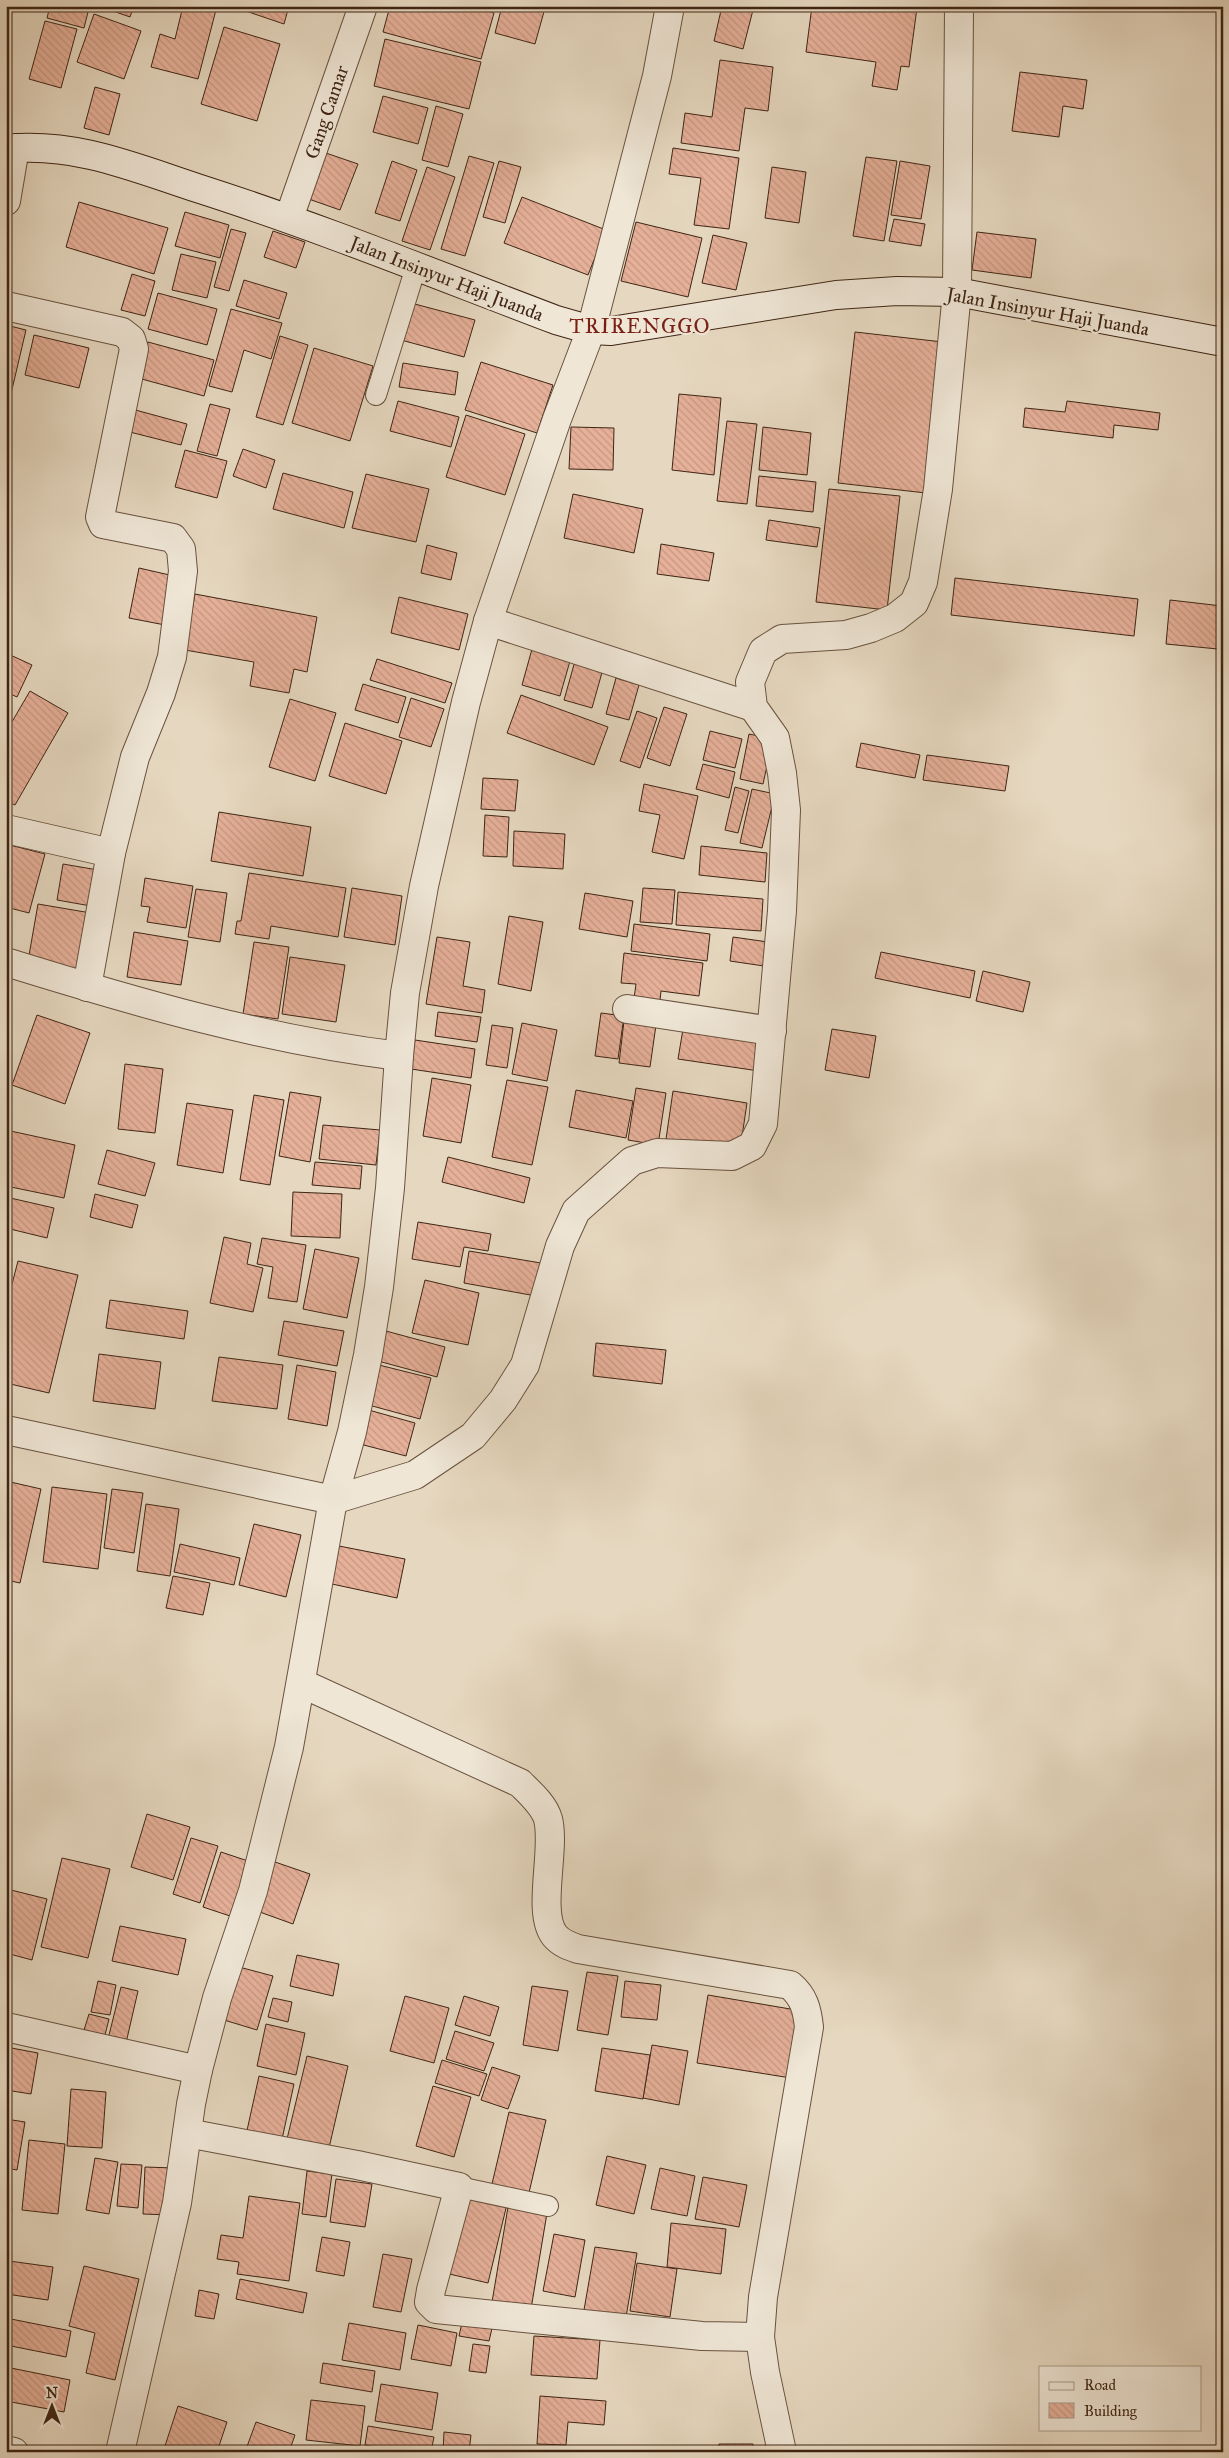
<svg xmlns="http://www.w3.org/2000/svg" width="1229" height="2458" viewBox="0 0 1229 2458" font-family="'IM FELL Great Primer',serif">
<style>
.building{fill:url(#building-back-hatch);stroke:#3f2514}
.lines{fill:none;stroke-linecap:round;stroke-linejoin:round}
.lane-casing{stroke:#69523f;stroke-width:22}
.street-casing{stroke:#69523f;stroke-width:30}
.secondary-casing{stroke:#3f2514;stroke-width:30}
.lane{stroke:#efe6d6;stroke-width:20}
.street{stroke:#efe6d6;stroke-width:28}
.secondary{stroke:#efe6d6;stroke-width:28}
.labels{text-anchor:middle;stroke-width:4.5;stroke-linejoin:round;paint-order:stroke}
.street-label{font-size:19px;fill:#3f2514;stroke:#efe6d6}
.quarter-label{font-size:21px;letter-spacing:1px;fill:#7a1f14;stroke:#efe6d6}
</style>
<defs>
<pattern id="building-back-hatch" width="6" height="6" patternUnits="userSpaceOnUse" patternTransform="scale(1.25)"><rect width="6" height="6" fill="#e6b099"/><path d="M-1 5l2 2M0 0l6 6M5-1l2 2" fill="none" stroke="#c69783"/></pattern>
</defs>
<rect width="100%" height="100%" fill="#e6d8c0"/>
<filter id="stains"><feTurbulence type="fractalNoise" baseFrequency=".004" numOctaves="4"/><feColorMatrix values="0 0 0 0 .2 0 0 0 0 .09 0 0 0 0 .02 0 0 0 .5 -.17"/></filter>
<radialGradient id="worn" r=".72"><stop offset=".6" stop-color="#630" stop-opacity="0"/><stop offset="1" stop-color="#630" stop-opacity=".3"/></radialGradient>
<!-- building -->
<g class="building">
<polygon points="50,6 89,8 84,28 47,18"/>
<polygon points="99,6 134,6 130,17"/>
<polygon points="183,6 217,6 198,79 151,67 160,34 175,39"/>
<polygon points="231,6 289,6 284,24"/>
<polygon points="390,6 469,6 494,13 481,59 383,32"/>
<polygon points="502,6 538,6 545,8 535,44 495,33"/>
<polygon points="722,6 754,6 743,49 714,41"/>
<polygon points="812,6 901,6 917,8 909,67 901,66 897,90 872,86 876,62 806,52"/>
<polygon points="94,14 141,31 124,79 77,62"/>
<polygon points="45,21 77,29 61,88 29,79"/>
<polygon points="224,27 280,44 257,121 201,104"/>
<polygon points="385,39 481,62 469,109 374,86"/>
<polygon points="720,60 773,67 768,111 745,108 739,151 681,143 685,113 712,117"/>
<polygon points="1020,72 1087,80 1083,109 1063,106 1059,137 1012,131"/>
<polygon points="95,87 120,94 109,135 84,128"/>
<polygon points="383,96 428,108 418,144 373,132"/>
<polygon points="436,106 463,114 448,167 422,160"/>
<polygon points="673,148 739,158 729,229 694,225 701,178 669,174"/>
<polygon points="320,151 358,164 340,210 303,197"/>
<polygon points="469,156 494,163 465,256 441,249"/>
<polygon points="866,157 897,161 884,241 853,236"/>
<polygon points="392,161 417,170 400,221 375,213"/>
<polygon points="499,161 521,167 505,223 483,217"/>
<polygon points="900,161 930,166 921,219 891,215"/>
<polygon points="427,167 455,177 430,250 402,241"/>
<polygon points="772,167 806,172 799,223 765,218"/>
<polygon points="522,197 606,230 588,275 504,243"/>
<polygon points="79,202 168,228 154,274 66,247"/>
<polygon points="185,212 229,225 220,258 175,246"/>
<polygon points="894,219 925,224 921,246 889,241"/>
<polygon points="636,222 702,238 688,297 621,281"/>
<polygon points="231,229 246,233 229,291 214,287"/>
<polygon points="273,231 305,242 296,268 264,257"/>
<polygon points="977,232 1036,239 1031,278 972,270"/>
<polygon points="713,235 747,243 736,290 702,283"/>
<polygon points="181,254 216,262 207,298 172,290"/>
<polygon points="132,274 155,281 145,316 121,310"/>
<polygon points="244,280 287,293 279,319 236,306"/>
<polygon points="158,293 217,309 207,345 148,329"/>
<polygon points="411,303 475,320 464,357 401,340"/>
<polygon points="231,309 282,323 271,359 244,350 232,392 209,386"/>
<polygon points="6,325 26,330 10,398 6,397"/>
<polygon points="855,332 943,342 926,493 838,483"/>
<polygon points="34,335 89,348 79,388 25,375"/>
<polygon points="280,336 308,345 283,425 256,417"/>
<polygon points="148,342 214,360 204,396 138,378"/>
<polygon points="314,348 373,366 350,441 292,423"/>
<polygon points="481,362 553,385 537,433 465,410"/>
<polygon points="403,363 458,372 455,395 399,387"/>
<polygon points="679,394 721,398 714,475 672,470"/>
<polygon points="398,401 459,417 451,447 390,431"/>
<polygon points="1067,401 1160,413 1158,430 1114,425 1113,438 1023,427 1025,408 1065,412"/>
<polygon points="210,404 230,409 217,456 197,451"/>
<polygon points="128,408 187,424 181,445 122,430"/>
<polygon points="466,415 525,434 505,495 446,477"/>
<polygon points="727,421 757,424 747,504 717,501"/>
<polygon points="571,427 614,428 613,470 569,469"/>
<polygon points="763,427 811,433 807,475 759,470"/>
<polygon points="243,449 275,460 266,488 233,476"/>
<polygon points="185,450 227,461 217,498 175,487"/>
<polygon points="283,473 353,492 344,528 273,509"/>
<polygon points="366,474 429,489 416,542 352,528"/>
<polygon points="759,476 816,482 813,512 756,506"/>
<polygon points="829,489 900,496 887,610 816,602"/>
<polygon points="573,494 643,509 634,553 564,538"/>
<polygon points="769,520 820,528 817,547 766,540"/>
<polygon points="661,544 714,553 709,581 657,574"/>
<polygon points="427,545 457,553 451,580 421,573"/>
<polygon points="139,568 174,576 165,625 129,618"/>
<polygon points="955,578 1138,599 1134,636 951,615"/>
<polygon points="195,594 317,617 307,672 294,669 289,693 250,686 254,662 185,650"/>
<polygon points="399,597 468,614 459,650 391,633"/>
<polygon points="1170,600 1222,606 1218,649 1166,644"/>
<polygon points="532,649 570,661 560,696 522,685"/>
<polygon points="6,653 32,665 17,697 6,692"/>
<polygon points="377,659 452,683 445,703 370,680"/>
<polygon points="575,661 603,669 592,708 564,700"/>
<polygon points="616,678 639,685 629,720 606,714"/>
<polygon points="363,684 406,697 398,723 355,710"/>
<polygon points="30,691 68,713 15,805 6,801 6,732"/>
<polygon points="521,695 608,727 594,765 507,733"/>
<polygon points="411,698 444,709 431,747 399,737"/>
<polygon points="290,699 336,713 315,781 269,767"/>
<polygon points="664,707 687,714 670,766 647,758"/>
<polygon points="637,711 657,718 640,768 620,761"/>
<polygon points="345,723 402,741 386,794 329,776"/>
<polygon points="710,731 742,739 735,768 703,760"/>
<polygon points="749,734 773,739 763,784 740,779"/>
<polygon points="861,743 920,755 915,778 856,767"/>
<polygon points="927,755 1009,766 1005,791 923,780"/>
<polygon points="703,764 735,772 729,798 696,789"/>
<polygon points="483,778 518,780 515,811 481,809"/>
<polygon points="644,784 698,796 684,859 652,852 660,815 639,811"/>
<polygon points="735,787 749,791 738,833 725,830"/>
<polygon points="752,789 775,794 762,848 740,843"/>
<polygon points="219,812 311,827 303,876 211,861"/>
<polygon points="485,815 509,817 507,857 483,856"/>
<polygon points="514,831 565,834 563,869 513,866"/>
<polygon points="6,844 45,854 29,913 6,907"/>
<polygon points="701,846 767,853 765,882 699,875"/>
<polygon points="63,864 98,870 91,906 57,900"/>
<polygon points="249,873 346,888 338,937 271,926 269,939 235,934 237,921 241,921"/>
<polygon points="145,878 193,886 186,928 147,922 150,907 141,906"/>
<polygon points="352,888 402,896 395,945 344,937"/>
<polygon points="643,888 675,890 672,924 640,922"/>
<polygon points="196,889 227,893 220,942 188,937"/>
<polygon points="678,892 763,899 761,931 676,925"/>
<polygon points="585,893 633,901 627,937 579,929"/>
<polygon points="38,904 91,913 81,970 28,961"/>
<polygon points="509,916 543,922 531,991 498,984"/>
<polygon points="634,924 710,934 707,961 631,951"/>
<polygon points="134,932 188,941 181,985 127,977"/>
<polygon points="437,937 470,942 463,986 485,990 482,1013 426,1004"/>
<polygon points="733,937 768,942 764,966 730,961"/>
<polygon points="254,942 289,947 278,1019 243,1014"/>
<polygon points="881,952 975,971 970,998 875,978"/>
<polygon points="624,953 703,963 699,996 661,991 659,1009 633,1006 636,984 621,983"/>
<polygon points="290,957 345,965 336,1022 282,1014"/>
<polygon points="983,971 1030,982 1023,1012 976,1001"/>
<polygon points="438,1012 481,1017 477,1042 435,1036"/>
<polygon points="601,1013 624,1016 618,1059 595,1056"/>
<polygon points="37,1015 90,1033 65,1104 12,1085"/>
<polygon points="624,1021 656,1025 650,1067 619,1063"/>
<polygon points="522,1023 557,1030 547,1081 512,1074"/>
<polygon points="492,1025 513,1028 507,1068 486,1065"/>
<polygon points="683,1029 764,1042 759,1071 678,1059"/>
<polygon points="832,1029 876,1036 869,1078 825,1070"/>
<polygon points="415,1040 475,1049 471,1078 411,1069"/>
<polygon points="125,1064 163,1069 155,1133 118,1129"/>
<polygon points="432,1078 471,1085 461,1143 423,1136"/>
<polygon points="507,1080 548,1087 532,1165 492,1157"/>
<polygon points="636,1088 666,1093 658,1145 628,1140"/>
<polygon points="576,1090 633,1101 626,1138 569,1127"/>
<polygon points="673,1091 747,1103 740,1150 666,1139"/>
<polygon points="290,1092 321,1097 310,1162 279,1156"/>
<polygon points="254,1095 284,1100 270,1185 240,1180"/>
<polygon points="187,1103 233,1110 223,1173 177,1165"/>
<polygon points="323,1125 380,1130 376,1165 319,1159"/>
<polygon points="6,1130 75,1145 64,1198 6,1186"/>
<polygon points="107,1150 155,1163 145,1196 98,1184"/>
<polygon points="448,1157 530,1178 524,1203 442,1182"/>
<polygon points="315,1162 362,1166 360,1189 312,1185"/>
<polygon points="293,1192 342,1194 340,1238 291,1236"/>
<polygon points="95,1194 138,1205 132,1228 90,1217"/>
<polygon points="6,1197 54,1208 47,1238 6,1228"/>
<polygon points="418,1222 491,1234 488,1251 464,1247 460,1267 412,1259"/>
<polygon points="224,1237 251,1243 247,1264 263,1268 253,1312 210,1303"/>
<polygon points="262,1238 306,1245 297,1302 268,1298 273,1267 257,1264"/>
<polygon points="315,1249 359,1258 347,1318 303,1309"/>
<polygon points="469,1251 541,1263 536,1296 464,1283"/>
<polygon points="6,1257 12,1259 6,1285"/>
<polygon points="18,1261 78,1275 49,1393 6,1383 6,1307"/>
<polygon points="425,1280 479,1293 468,1345 412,1333"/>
<polygon points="110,1300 188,1311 184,1339 106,1328"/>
<polygon points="284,1321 344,1331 337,1366 278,1355"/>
<polygon points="386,1331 445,1347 437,1377 378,1361"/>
<polygon points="596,1343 666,1350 662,1384 593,1376"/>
<polygon points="99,1354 161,1362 155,1409 93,1401"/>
<polygon points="219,1357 283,1365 277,1409 212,1401"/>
<polygon points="375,1364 431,1378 420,1419 365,1404"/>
<polygon points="297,1365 336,1372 327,1426 288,1419"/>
<polygon points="365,1409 415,1423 406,1456 356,1443"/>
<polygon points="6,1481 41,1489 20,1583 6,1580"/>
<polygon points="52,1487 107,1494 98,1569 43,1562"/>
<polygon points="112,1489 143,1493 134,1553 104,1548"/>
<polygon points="146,1504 179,1509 170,1576 137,1571"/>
<polygon points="254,1524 301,1535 286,1597 239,1585"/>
<polygon points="180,1544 240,1558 234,1585 174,1572"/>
<polygon points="339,1546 405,1559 397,1598 332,1584"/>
<polygon points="173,1576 210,1583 203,1615 166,1608"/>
<polygon points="147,1814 190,1827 173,1880 131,1867"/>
<polygon points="191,1838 218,1846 200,1903 173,1894"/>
<polygon points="221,1852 254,1863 236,1918 203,1907"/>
<polygon points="62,1858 110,1869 88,1958 41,1947"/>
<polygon points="275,1862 310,1874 293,1924 257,1911"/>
<polygon points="11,1890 47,1899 32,1960 6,1953 6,1910"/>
<polygon points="120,1926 186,1939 178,1975 112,1961"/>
<polygon points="297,1955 339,1964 333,1996 290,1986"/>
<polygon points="239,1967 273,1976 257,2030 224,2020"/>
<polygon points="587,1972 618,1976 608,2035 577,2030"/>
<polygon points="98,1981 116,1985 110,2015 91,2012"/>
<polygon points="625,1981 661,1985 657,2020 621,2017"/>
<polygon points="532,1986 568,1991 558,2051 523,2045"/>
<polygon points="121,1987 138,1991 126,2043 108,2039"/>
<polygon points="708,1995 802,2011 791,2078 697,2063"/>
<polygon points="405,1996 449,2008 434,2063 390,2051"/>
<polygon points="464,1996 499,2007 490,2036 455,2025"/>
<polygon points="273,1998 292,2002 288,2022 268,2017"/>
<polygon points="89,2014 109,2019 105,2035 84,2030"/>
<polygon points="266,2024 305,2033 296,2075 257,2066"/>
<polygon points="455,2031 494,2043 484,2071 446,2059"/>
<polygon points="652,2045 688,2051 679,2105 643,2098"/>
<polygon points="6,2047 38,2053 31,2094 6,2090"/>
<polygon points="602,2048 650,2055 643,2099 595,2091"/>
<polygon points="307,2056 348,2066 329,2148 287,2139"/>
<polygon points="442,2060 487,2074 479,2096 435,2083"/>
<polygon points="492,2067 520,2076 508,2109 481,2100"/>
<polygon points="259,2076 294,2084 281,2144 246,2135"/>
<polygon points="433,2086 471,2097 454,2157 416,2146"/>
<polygon points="71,2089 106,2092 102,2148 67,2146"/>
<polygon points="509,2112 546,2120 528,2197 491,2188"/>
<polygon points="6,2119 25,2122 17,2170 6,2168"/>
<polygon points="29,2140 65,2144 58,2214 22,2210"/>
<polygon points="607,2156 646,2165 634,2214 596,2205"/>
<polygon points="95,2158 118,2162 109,2214 86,2210"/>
<polygon points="121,2164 142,2165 138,2208 117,2206"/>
<polygon points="145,2167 174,2168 171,2215 143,2214"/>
<polygon points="660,2168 695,2176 687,2216 651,2209"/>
<polygon points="307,2171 332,2174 326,2217 302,2214"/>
<polygon points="703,2177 747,2185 739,2227 695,2219"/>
<polygon points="336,2179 372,2184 365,2227 330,2222"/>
<polygon points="464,2194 507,2204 488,2283 445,2273"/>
<polygon points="249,2196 300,2203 289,2281 237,2274 239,2262 217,2259 221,2235 243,2238"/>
<polygon points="508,2207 547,2213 531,2309 492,2302"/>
<polygon points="6,2208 12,2209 7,2243 6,2243"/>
<polygon points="671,2223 726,2229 721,2274 667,2267"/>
<polygon points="554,2234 585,2240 575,2297 543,2291"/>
<polygon points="322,2237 350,2242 344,2276 316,2271"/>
<polygon points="595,2247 637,2253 626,2317 584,2310"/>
<polygon points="383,2254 412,2259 401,2312 373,2307"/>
<polygon points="9,2261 53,2267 48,2300 6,2294"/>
<polygon points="637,2263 677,2269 670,2317 630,2311"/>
<polygon points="84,2266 139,2279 115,2380 86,2373 95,2333 69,2326"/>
<polygon points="240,2279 307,2293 303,2313 236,2299"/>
<polygon points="199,2290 219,2294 214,2319 195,2316"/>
<polygon points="464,2314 494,2320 489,2341 459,2336"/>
<polygon points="6,2318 71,2331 66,2357 6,2345"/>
<polygon points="349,2323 406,2333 400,2370 342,2360"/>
<polygon points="418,2325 457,2333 451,2366 411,2359"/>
<polygon points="534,2336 600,2340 597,2379 531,2375"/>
<polygon points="473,2344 490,2346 486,2373 469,2371"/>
<polygon points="323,2363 375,2371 372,2392 320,2383"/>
<polygon points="6,2367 70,2380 64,2412 6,2401"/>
<polygon points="381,2384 438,2393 432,2430 375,2421"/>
<polygon points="540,2396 606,2401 604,2425 568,2422 566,2445 537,2444"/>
<polygon points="311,2400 365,2406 360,2446 306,2440"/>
<polygon points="178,2406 227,2422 217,2452 163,2452"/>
<polygon points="256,2422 295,2435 289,2452 245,2452"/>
<polygon points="368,2426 434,2437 431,2452 404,2452 365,2445"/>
<polygon points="444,2432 471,2435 469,2452 443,2452"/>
<polygon points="719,2444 753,2444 753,2452 718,2452"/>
</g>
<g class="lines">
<defs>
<g id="lane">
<polyline points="376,395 416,267"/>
<polyline points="459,2187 548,2206"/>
</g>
<g id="street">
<polyline points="6,201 15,148"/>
<polyline points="289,218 363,6"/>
<polyline points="6,306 122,332 131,339 134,349 100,517 103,524 173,538 181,549 183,571 172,657 161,693 135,757 111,853 87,987"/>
<polyline points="488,621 753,707"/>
<polyline points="6,829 111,853"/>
<path d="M 6,962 C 135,1002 265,1040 399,1056 L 405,993 L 424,886 L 466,702 L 488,621 L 557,419 L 591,330 L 657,76 L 670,6"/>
<polyline points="627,1009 772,1031"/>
<polyline points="6,1430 333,1500 415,1475 473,1436 503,1400 525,1365 560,1246 576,1211 632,1161 657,1153 732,1156 752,1146 763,1124 782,911 786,810 782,773 775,738 753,707 750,682 763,651 782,639 846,635 871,628 895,618 914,603 923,582 938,489 957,292 959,6"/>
<path d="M 301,1683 L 520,1783 C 530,1793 544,1805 548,1819 C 556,1850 536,1913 555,1936 C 561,1943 569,1946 578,1949 L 790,1985 C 804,1997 807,2009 809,2027 L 763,2297 L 760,2337 L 765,2372 L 782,2452"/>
<polyline points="6,2027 198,2070"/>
<polyline points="187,2133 357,2165 459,2187 431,2290 429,2302 436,2309 702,2336 760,2337"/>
<polyline points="6,2450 14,2452"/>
<polyline points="120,2452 177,2203 191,2104 198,2070 217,1998 253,1891 289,1747 333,1500 352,1432 368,1355 379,1287 390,1188 399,1056"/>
</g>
<path id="secondary" d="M 6,149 C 75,142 133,167 197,188 C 319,227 437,275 556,320 L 591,330 L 611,331 L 836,295 L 897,291 L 957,292 L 1223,342"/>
</defs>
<!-- lane casing -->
<use href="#lane" class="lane-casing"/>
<!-- street casing -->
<use href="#street" class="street-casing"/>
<!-- secondary casing -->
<use href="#secondary" class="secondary-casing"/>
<!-- lane -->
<use href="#lane" class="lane"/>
<!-- street -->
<use href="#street" class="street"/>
<!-- secondary -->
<use href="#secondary" class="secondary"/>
</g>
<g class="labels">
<!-- street labels -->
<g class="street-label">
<text transform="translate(326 112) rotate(-71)" y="7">Gang Camar</text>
<text transform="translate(447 278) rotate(21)" y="7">Jalan Insinyur Haji Juanda</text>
<text transform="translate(1048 311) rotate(10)" y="7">Jalan Insinyur Haji Juanda</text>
</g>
<!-- quarter labels -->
<g class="quarter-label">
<text x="640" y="333">TRIRENGGO</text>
</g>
</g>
<!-- margin -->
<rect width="1229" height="2458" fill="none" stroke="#e6d8c0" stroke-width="25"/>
<rect x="8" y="8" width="1214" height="2443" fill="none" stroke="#3f2514" stroke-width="2.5"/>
<rect x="12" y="12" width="1204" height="2433" fill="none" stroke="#3f2514"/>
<!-- legend -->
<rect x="1039" y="2366" width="162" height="65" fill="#efe6d6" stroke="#a99988"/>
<rect x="1049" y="2382" width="25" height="8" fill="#efe6d6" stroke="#a99988"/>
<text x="1084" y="2390" font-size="15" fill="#3f2514">Road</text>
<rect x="1049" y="2403" width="25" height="15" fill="url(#building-back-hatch)" stroke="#a99988"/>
<text x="1084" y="2416" font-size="15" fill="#3f2514">Building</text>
<!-- north arrow -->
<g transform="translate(52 2406)" stroke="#efe6d6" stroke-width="4" paint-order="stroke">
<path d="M0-4L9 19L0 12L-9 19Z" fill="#3f2514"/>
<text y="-8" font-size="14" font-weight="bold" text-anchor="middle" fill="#3f2514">N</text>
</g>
<rect width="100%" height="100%" filter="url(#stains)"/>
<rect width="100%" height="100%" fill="url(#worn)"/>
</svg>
